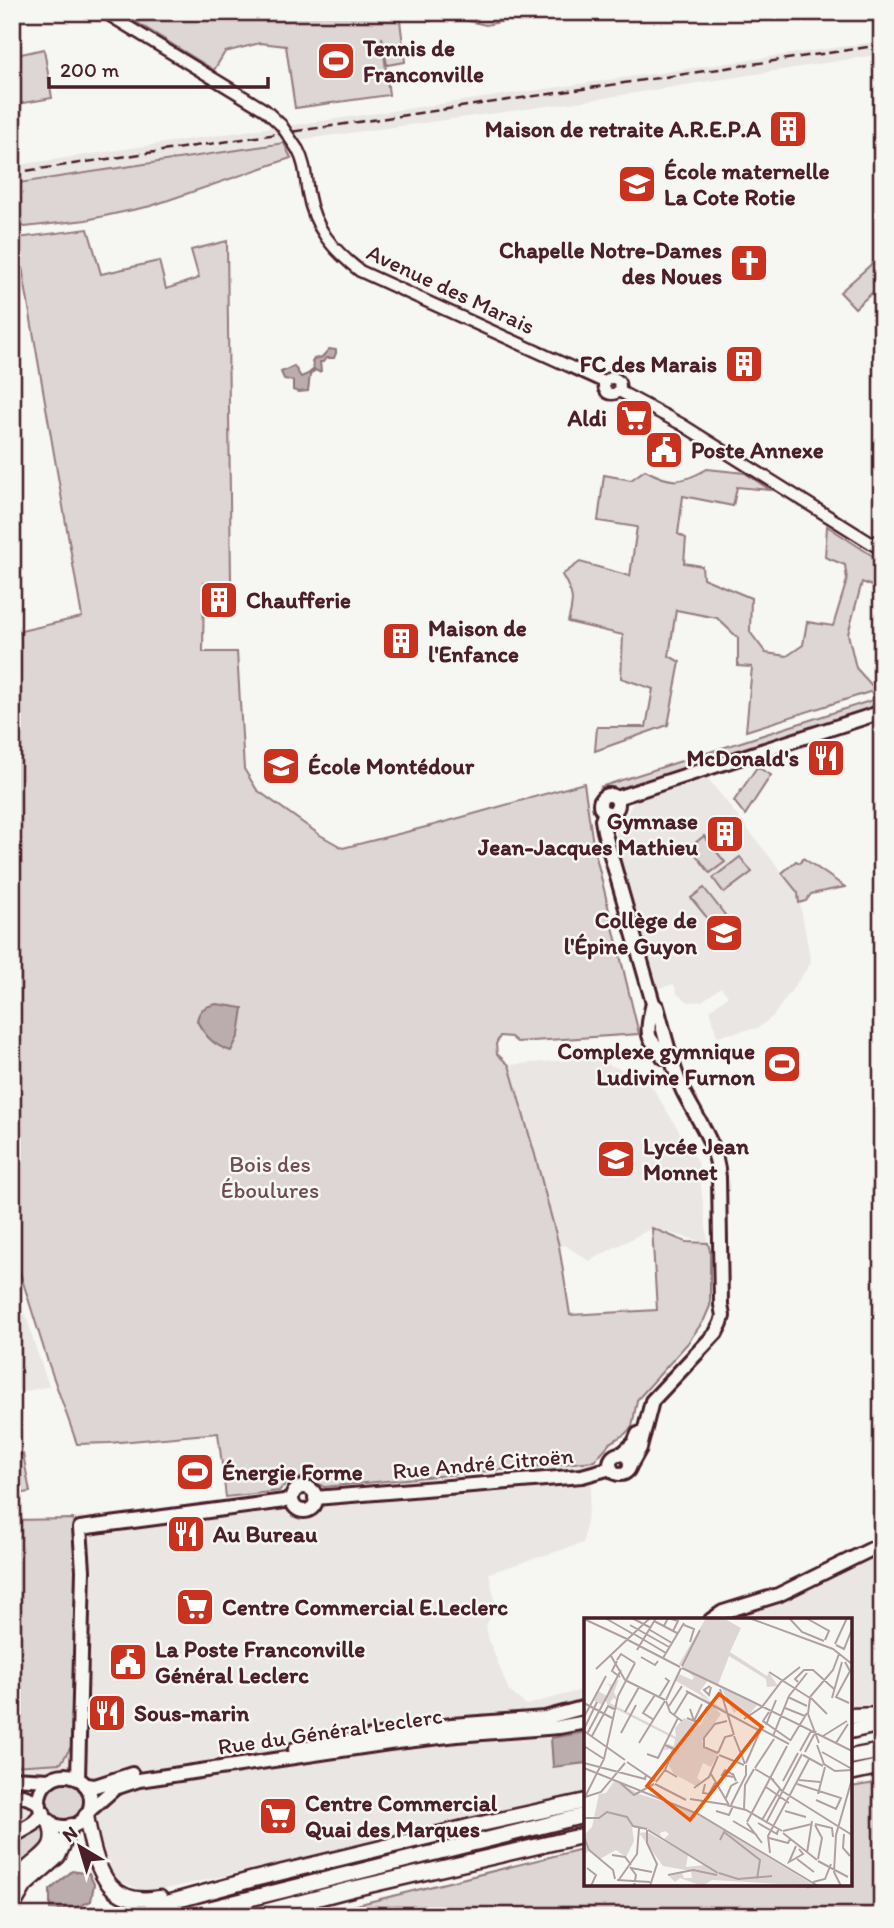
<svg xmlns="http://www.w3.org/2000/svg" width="894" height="1928" viewBox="0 0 894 1928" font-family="Itim,sans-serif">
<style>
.built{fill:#e9e6e3}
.green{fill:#ddd6d5;stroke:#947a80;stroke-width:2}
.water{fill:#bbadae;stroke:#8e747a;stroke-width:2}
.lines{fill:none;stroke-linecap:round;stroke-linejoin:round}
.minor-casing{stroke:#4a1f2b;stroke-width:15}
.major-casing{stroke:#4a1f2b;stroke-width:18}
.highway-casing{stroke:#4a1f2b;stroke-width:19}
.minor{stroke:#f6f6f2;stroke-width:10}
.major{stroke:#f6f6f2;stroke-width:12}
.highway{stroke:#f6f6f2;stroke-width:14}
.rail{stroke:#4a1f2b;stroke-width:2.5;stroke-dasharray:10 5;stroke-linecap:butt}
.minor-bridge-casing{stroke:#4a1f2b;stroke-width:15;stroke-linecap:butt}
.minor-bridge{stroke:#f6f6f2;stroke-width:10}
.labels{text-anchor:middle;stroke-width:5;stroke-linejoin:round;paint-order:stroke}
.poi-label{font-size:23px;font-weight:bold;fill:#4a1f2b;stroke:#f6f6f2;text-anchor:start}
.street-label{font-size:23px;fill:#4a1f2b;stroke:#f6f6f2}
.park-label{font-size:23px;fill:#6f4d56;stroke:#f6f6f2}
.inset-road{fill:none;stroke:#b1a0a2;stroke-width:2}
.view{fill:#e8590c;fill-opacity:0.15;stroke:#e8590c;stroke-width:3.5}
.inset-edge{fill:none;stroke:#4a1f2b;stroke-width:3.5}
</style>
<rect width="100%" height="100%" fill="#f6f6f2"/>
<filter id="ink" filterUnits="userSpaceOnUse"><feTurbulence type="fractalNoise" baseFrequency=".0143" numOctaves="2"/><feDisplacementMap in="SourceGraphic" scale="14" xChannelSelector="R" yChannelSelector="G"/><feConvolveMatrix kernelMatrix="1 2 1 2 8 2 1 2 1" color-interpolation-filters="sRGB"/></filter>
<g filter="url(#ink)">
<!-- built -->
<g class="built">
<polygon points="882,41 882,54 584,101 297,140 287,126"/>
<polygon points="273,127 284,143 12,184 12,166"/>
<polygon points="706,776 798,893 811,963 773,1016 758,1028 717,1036 710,1010 728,996 721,987 702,1001 689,1002 678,995 674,984 659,988 614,838 636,798"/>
<polygon points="591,1058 647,1079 698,1162 708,1243 652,1228 589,1261 565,1245 559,1246 509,1065"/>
<polygon points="12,1307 15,1307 17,1317 26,1314 33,1340 49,1386 22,1392 12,1386"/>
<polygon points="598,1461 595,1464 583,1543 489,1573 497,1613 491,1616 486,1626 489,1641 509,1691 526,1705 586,1689 586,1792 149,1893 112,1878 96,1821 12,1837 12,1766 61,1763 78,1593 73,1518 161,1509 231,1500 261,1506"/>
<polygon points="882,1541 882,1727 850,1734 850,1620 720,1620"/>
</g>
<!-- green -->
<g class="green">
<polygon points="120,12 399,12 405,62 387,65 382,37 389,95 295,108 286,46 260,43 225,52 214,70"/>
<polygon points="428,12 546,12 486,25 442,15 430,21"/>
<polygon points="44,49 52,98 12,105 12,56"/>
<polygon points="284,143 291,158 151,206 86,220 25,227 12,222 12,184"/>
<polygon points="88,229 101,274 159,261 166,289 199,278 191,250 227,241 231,582 204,583 203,652 237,652 244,769 257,790 320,835 343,848 434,825 584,783 593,844 639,1034 517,1042 511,1037 500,1036 496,1044 497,1054 509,1065 535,1155 559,1246 570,1315 657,1310 652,1228 686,1242 708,1243 710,1251 710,1306 704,1320 687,1344 637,1400 632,1427 625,1434 610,1443 594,1461 324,1487 305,1477 289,1480 279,1491 226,1497 218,1433 109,1443 77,1444 48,1362 12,1247 12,633 82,617 17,238"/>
<polygon points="875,261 882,269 882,284 855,308 840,292"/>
<path d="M 707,469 L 745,473 L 770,490 L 737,487 L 733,506 L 683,496 L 678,534 L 686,538 L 684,563 L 702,566 L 703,578 L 751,598 L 750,632 L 766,653 L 787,656 L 803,645 L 807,622 L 833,626 L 847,580 L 845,565 L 825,557 L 827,526 L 882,562 L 882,590 L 862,582 L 848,634 L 856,668 L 876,690 L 746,731 L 752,667 L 738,666 L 738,638 L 717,618 L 676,610 L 669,656 L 680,662 L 668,725 L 595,751 L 597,727 L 646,727 L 653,689 L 621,678 L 623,635 L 568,622 C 574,600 574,595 562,575 L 580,562 L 630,576 L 637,527 L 598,521 L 604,475 L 631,480 L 645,470 C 671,484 681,484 707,469 Z"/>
<polygon points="882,697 882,708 619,791 609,787 600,787"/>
<polygon points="757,767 771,775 745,815 734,801"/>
<polygon points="704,836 725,862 710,873 690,847"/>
<polygon points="740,857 752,872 724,893 713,878"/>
<polygon points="803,858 845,887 811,894 806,901 799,903 798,893 782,873 796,861 800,863"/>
<polygon points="704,888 725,915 712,924 691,898"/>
<polygon points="23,1454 30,1492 12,1495 12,1456"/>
<polygon points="73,1519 78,1593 74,1742 61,1763 12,1766 12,1520"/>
<circle cx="65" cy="1801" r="21"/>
<polygon points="882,1782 882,1916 312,1916 586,1848 586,1884 850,1884 850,1787"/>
<polygon points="42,1824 47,1828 50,1840 12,1877 12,1840 36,1826"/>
</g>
<!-- water -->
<g class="water">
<polygon points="329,349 336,350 336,353 334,358 326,358 323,362 320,362 321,371 319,372 315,370 310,375 308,391 298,392 293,390 293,381 284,379 281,372 294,366 301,377 308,374 314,369 312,362 314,359 322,357"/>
<path d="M 217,1004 L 243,1008 L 239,1035 L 231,1051 C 214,1046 205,1036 197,1021 C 199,1008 205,1007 217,1004 Z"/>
<polygon points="586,1732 586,1763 553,1767 551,1738"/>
<polygon points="72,1871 89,1874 94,1884 91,1901 71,1910 50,1909 50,1890"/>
</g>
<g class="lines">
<defs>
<g id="minor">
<polyline points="104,12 265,110 281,125"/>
<path d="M 298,150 C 306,166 305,176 308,193 C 314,228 333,250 360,271 L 604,382"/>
<circle cx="612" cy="386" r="8"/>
<polyline points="619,391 681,424 882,550"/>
</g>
<g id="major">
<circle cx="609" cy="804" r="9"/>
<polyline points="616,798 882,712"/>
<path d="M 605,812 L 602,820 L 604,831 L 653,1003 L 657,1007 C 665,1035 671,1065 683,1091 C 698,1121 716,1142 719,1177 L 721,1305 L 723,1316 L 721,1323 L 716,1333 L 652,1401 L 640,1448 L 631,1464"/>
<path d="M 653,1003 C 651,1012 646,1030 650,1038 C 655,1046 659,1047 663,1057"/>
<circle cx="620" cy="1464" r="10"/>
<polyline points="622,1454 634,1443 638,1434"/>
<circle cx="304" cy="1499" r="12"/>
<polyline points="315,1498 582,1476 611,1468"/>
<polyline points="711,1620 723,1612 778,1595 882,1544"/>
<polyline points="295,1749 452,1725 545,1718 586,1707"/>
<circle cx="65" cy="1801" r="26"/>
<polyline points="12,1778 50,1780"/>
<polyline points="78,1779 83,1570 80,1528 292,1500"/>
<polyline points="85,1785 95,1786 132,1774"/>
<polyline points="12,1792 34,1800 40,1805"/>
<polyline points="90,1810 115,1788 139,1780 389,1743 457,1735 559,1727 586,1722"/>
</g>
<g id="highway">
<polyline points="850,1716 882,1715"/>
<polyline points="850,1731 882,1724"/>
<polyline points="850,1757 882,1751"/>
<polyline points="850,1773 882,1766"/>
<path d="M 86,1816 C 95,1860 102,1909 160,1898"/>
<polyline points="12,1836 33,1824 43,1813"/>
<path d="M 12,1888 C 16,1881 21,1875 27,1869 C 44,1853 59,1849 50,1822"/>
<polyline points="12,1907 25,1885 58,1856 71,1826"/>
<polyline points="120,1916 254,1879 472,1826 586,1801"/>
<polyline points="180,1916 586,1815"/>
<polyline points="248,1916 352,1889 586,1835"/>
</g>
</defs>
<!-- minor casing -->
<use href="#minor" class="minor-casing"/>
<!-- major casing -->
<use href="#major" class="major-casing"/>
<!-- highway casing -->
<use href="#highway" class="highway-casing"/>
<!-- minor -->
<use href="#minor" class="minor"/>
<!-- major -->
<use href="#major" class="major"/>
<!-- highway -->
<use href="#highway" class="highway"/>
<!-- rail -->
<polyline class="rail" points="12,173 882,45"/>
<defs>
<polyline id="minor-bridge" points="281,125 298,150"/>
</defs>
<!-- minor-bridge casing -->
<use href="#minor-bridge" class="minor-bridge-casing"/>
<!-- minor-bridge -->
<use href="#minor-bridge" class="minor-bridge"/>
</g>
</g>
<!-- icons -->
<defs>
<symbol id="stadium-square" viewBox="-11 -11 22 22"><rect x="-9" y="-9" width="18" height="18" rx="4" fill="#c8321e" stroke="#f6f6f2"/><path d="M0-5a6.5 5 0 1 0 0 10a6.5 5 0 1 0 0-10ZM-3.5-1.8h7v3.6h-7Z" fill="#fff"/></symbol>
<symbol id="building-square" viewBox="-11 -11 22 22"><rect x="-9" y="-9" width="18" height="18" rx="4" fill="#c8321e" stroke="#f6f6f2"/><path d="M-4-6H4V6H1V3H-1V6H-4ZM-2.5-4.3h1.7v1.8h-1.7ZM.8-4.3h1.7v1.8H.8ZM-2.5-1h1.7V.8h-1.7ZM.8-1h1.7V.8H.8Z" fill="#fff"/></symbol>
<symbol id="school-square" viewBox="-11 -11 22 22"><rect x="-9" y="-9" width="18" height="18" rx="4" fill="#c8321e" stroke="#f6f6f2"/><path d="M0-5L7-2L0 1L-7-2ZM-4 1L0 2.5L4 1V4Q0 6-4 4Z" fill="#fff"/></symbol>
<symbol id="church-square" viewBox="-11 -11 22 22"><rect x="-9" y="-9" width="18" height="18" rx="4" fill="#c8321e" stroke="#f6f6f2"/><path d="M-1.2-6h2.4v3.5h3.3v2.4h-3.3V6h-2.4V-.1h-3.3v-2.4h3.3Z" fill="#fff"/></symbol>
<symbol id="supermarket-square" viewBox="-11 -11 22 22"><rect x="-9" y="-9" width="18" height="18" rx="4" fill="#c8321e" stroke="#f6f6f2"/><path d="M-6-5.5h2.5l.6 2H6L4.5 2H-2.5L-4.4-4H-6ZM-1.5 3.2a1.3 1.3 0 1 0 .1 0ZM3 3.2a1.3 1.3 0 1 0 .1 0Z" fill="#fff"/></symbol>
<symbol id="civic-square" viewBox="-11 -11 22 22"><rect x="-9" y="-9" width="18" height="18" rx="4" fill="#c8321e" stroke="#f6f6f2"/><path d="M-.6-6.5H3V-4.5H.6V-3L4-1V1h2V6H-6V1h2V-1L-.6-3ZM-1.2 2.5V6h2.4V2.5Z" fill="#fff"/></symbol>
<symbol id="restaurant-square" viewBox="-11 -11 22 22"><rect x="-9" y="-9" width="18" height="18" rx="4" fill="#c8321e" stroke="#f6f6f2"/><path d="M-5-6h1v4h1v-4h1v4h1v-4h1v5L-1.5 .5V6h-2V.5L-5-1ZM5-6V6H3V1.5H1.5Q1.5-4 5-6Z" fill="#fff"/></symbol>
</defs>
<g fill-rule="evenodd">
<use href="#stadium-square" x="314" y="39" width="44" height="44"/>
<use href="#building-square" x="766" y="107" width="44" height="44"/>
<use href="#school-square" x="615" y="162" width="44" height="44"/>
<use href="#church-square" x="727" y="241" width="44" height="44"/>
<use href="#building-square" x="722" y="342" width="44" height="44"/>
<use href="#supermarket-square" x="612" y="396" width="44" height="44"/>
<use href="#civic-square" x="642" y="428" width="44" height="44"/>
<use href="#building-square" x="197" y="578" width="44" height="44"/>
<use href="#building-square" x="379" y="619" width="44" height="44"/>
<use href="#restaurant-square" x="804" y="736" width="44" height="44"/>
<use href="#school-square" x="259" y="744" width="44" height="44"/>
<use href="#building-square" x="703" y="812" width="44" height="44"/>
<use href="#school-square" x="702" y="911" width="44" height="44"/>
<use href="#stadium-square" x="760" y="1042" width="44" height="44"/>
<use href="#school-square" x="594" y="1137" width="44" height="44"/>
<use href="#stadium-square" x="173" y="1450" width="44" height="44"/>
<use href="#restaurant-square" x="164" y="1512" width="44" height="44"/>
<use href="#supermarket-square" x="173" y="1585" width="44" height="44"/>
<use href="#civic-square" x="106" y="1640" width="44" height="44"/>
<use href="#restaurant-square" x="85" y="1691" width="44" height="44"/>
<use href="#supermarket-square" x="256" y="1794" width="44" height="44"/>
</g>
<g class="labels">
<!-- poi labels -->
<g class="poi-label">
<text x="363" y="56">Tennis de<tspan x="363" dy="26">Franconville</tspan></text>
<text x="761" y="137" text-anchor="end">Maison de retraite A.R.E.P.A</text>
<text x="664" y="179">École maternelle<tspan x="664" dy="26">La Cote Rotie</tspan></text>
<text x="722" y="258" text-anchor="end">Chapelle Notre-Dames<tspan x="722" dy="26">des Noues</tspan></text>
<text x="717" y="372" text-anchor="end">FC des Marais</text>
<text x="607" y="426" text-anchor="end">Aldi</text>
<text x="691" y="458">Poste Annexe</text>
<text x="246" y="608">Chaufferie</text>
<text x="428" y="636">Maison de<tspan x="428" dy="26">l'Enfance</tspan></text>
<text x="799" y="766" text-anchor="end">McDonald's</text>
<text x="308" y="774">École Montédour</text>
<text x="698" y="829" text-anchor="end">Gymnase<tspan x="698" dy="26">Jean-Jacques Mathieu</tspan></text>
<text x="697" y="928" text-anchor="end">Collège de<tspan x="697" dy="26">l'Épine Guyon</tspan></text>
<text x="755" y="1059" text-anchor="end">Complexe gymnique<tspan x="755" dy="26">Ludivine Furnon</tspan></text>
<text x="643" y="1154">Lycée Jean<tspan x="643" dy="26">Monnet</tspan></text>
<text x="222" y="1480">Énergie Forme</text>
<text x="213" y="1542">Au Bureau</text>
<text x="222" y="1615">Centre Commercial E.Leclerc</text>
<text x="155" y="1657">La Poste Franconville<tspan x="155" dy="26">Général Leclerc</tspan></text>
<text x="134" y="1721">Sous-marin</text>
<text x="305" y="1811">Centre Commercial<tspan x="305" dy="26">Quai des Marques</tspan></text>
</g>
<!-- street labels -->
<g class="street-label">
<text transform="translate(451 289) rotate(25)" y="8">Avenue des Marais</text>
<text transform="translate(483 1463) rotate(-5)" y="8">Rue André Citroën</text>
<text transform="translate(330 1731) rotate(-8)" y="8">Rue du Général Leclerc</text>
</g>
<!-- park labels -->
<g class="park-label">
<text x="270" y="1172">Bois des<tspan x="270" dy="26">Éboulures</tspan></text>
</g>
</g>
<!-- overview -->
<g transform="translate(584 1618)">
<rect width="268" height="268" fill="#f6f6f2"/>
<path d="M 122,0 L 139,0 L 157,10 L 146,34 L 183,58 L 185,55 L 194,68 L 183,69 L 182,61 L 145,38 L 134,67 L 124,62 L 116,73 L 127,83 L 92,63 L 95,56 L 108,62 L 110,59 L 95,46 ZM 35,61 L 30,74 L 34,83 L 29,80 L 26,85 L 92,119 L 91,110 L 100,100 L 116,108 L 127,87 L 115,77 L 143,93 L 131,90 L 137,96 L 118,123 L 120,129 L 134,135 L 127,149 L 119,145 L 113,160 L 117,163 L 112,168 L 90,156 L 85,148 L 87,131 L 79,132 L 84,126 L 90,128 L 91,121 L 24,87 L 21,82 L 18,87 L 9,82 L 14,73 L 23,78 L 26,68 L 23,65 L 28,67 ZM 137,69 L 173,87 L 164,98 L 154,92 L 150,95 ZM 31,162 L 55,176 L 106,192 L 231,268 L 128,262 L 118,268 L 96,260 L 91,264 L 85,258 L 98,255 L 100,260 L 108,260 L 107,253 L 79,248 L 55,215 L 63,214 L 104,237 L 102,249 L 121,247 L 80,221 L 85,216 L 81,213 L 76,215 L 77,219 L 65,212 L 48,209 L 50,223 L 42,239 L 32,232 L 16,241 L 5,232 L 0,238 L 0,217 L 8,209 L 15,176 L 22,175 Z" fill="#ddd6d5"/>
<path class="inset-road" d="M 21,0 L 49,16M 48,0 L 67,10M 165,0 L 249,31 L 268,46M 205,0 L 218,14 L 240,23M 222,0 L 245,13 L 241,22M 0,1 L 43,21M 70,3 L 93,15M 46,7 L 85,29M 100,7 L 110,11 L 106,24M 80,8 L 84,0 L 94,3 L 89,13M 66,12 L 88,25M 50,16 L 82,35M 44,22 L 96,49M 251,26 L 263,0M 252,27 L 260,31 L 268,11M 53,32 L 72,0M 27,38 L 41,62M 57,39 L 71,47 L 74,43M 79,40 L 100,5M 33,42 L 37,36 L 51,45M 33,43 L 28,53 L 36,59M 261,44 L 266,53 L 252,79 L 265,85M 98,48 L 116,12M 98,50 L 163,81M 12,51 L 66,0M 185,54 L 226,80M 41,62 L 81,82M 214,64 L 211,61 L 220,52 L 229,52 L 250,71M 126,68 L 120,72 L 125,77 L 127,69M 136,71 L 150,117M 102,73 L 176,113 L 162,145M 75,79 L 85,63 L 81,60M 204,79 L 223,88M 226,79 L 249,52 L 255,36M 226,80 L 224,96 L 235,125M 227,80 L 243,96M 248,80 L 258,44M 163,81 L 268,133M 82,82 L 97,50M 82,83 L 86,94 L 98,103M 0,85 L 28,100M 85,88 L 98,68M 201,90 L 221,98M 106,91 L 110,103 L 116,103 L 123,89M 41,94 L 55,69M 185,94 L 179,103 L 206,122M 90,97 L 104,74M 0,99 L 22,58M 103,100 L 110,103 L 118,86M 160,101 L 178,89 L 197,64 L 216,49M 70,102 L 59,95 L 71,77M 182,107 L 192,82M 175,110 L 205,126M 0,111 L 13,84M 0,113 L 41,142M 37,115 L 52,87M 3,116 L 37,52M 8,118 L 24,88 L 32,92M 150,118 L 161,146M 189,118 L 205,78 L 223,55M 239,118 L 263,103M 206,123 L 223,95M 55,125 L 81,83M 252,125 L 264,106M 81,127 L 90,131 L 81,152M 233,127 L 240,146 L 251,153 L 268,152M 0,128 L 20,141M 216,133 L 227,113M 221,134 L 232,113M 238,134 L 268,151M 134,135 L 120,129 L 120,120 L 131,106 L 143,103M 134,135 L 141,119 L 149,117M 63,136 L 74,140 L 94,100M 135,137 L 160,147M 219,137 L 239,148M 43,144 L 71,163M 0,145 L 61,161 L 62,157M 0,150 L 114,196 L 234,268M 171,150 L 190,121M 171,151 L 190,162M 127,156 L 145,187M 150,159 L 138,157 L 141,152 L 148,156 L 149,156 L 152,163M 187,160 L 198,173 L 268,217M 215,162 L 236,164M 199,163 L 214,135M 35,164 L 50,177 L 70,166M 72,164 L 81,152 L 93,159M 71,166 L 102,182M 121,166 L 119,175 L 125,176 L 131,165M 213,166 L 257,180 L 252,191 L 232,182M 182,169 L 205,185M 110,170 L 125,159 L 134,138M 234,176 L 241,149M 1,179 L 17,174 L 41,145M 142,180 L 147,168 L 154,164M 0,181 L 20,141 L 34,78 L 51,45M 106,181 L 145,187M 142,187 L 162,192 L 198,213M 147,187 L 162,157 L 162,147M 160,191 L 161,167 L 170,151M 132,193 L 145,197 L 149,188M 201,193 L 222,199M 0,200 L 15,200 L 23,194 L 43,199 L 49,208 L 63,211M 178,202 L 196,171M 149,203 L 173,217M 163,204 L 203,128M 163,205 L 178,225M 174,205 L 193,216 L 194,212M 182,205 L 218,136M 231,206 L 248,210 L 249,219M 231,207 L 238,220 L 234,241M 63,212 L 63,225 L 73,246 L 66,268M 64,212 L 134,255M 199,213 L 228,206M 199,215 L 233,242M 260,216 L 259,230 L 266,238M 0,219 L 5,232 L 29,252 L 31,261M 185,220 L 204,225 L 206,221M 136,222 L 140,214 L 176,242 L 173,261M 212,228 L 205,244 L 219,236 L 215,231M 186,235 L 184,218 L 225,141M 223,235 L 228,203M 28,237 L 41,239 L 47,247M 213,241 L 230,254M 234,243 L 264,259M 46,249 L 52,257 L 50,268M 3,250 L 12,257 L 7,268M 47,250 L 68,254M 135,255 L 154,261 L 188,258M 84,257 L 109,252 L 133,257M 33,262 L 66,264M 34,263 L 53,236 L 55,210M 229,264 L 241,261 L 247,246M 257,268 L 250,254 L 252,217 L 268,161"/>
<path class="view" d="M 135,76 L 178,109 L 106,202 L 63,168 Z"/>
<rect width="268" height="268" class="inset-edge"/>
</g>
<!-- margin -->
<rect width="894" height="1928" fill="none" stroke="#f6f6f2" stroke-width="42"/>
<rect x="21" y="21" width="852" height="1886" fill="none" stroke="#4a1f2b" stroke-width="2.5" filter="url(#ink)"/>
<!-- north arrow -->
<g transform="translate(80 1847) rotate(322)" stroke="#f6f6f2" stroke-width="5" paint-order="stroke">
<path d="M0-5L12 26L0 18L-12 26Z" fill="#4a1f2b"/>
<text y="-10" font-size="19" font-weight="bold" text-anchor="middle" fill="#4a1f2b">N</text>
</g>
<!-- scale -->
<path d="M49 77v10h219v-10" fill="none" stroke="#4a1f2b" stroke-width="3.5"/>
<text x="60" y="77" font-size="21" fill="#4a1f2b" stroke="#f6f6f2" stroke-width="5" paint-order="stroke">200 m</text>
</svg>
